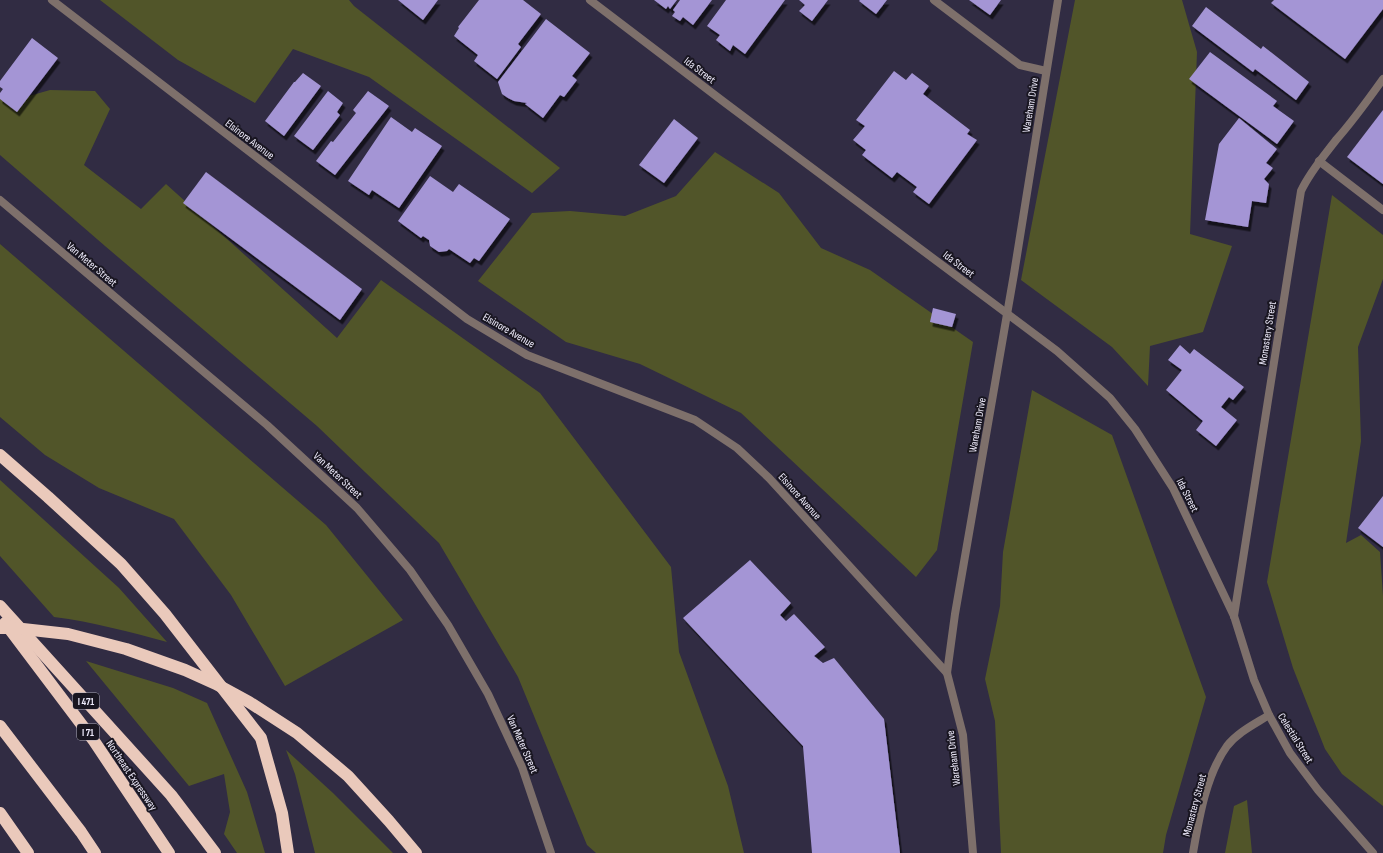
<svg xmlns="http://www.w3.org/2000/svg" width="1383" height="853" viewBox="0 0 1383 853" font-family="'Sofia Sans Condensed',sans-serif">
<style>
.green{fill:#515529}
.building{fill:#a495d5;filter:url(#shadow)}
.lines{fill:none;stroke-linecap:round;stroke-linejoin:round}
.service{stroke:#7e706b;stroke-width:8}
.minor{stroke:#7e706b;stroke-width:8}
.tertiary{stroke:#7e706b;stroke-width:8}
.motorway{stroke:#eac9bb;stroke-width:12}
.labels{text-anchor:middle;stroke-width:4;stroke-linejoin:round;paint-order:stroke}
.shield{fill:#191621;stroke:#afacba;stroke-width:1}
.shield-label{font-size:10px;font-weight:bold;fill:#efecfc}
.street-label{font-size:11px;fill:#efecfc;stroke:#191621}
</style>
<defs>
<filter id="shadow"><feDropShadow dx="2.5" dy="4.5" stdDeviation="0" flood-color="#0009"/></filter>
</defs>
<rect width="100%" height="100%" fill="#312c43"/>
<!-- green -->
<g class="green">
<polygon points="100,0 349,0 354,6 560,168 532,193 369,77 293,49 255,103 178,60"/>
<polygon points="1075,0 1182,0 1197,52 1190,234 1232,246 1203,332 1150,346 1148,386 1112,347 1021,280"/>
<polygon points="50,90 95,91 110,109 84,165 141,209 166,184 337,338 381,280 540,393 671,567 679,652 728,786 744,853 596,853 587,845 518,677 439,543 317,426 105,246 0,155 0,94 8,102"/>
<polygon points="715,152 779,193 821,248 870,270 973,342 937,550 916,577 741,413 640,364 566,342 478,281 532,213 570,211 625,216 676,196"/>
<polygon points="1332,195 1383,235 1383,279 1358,347 1361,441 1346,543 1361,535 1380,552 1383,596 1383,806 1342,774 1325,749 1293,668 1267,582"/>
<polygon points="0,244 326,525 403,620 285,686 231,595 174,519 99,488 45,455 0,417"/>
<polygon points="1032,390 1112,435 1206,697 1166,835 1163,853 1001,853 995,721 985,679 1000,606 1003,552"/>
<path d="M 0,480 L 119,588 L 167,642 C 130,632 93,622 54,617 L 0,556 Z"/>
<polygon points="86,661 173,688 207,703 247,792 265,853 237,853 224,834 230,812 224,774 189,786"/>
<polygon points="286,750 333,793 393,853 315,853 295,774"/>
<polygon points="1247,800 1252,853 1225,853 1234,806"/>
</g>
<!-- building -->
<g class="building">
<polygon points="398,0 438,0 423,20"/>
<polygon points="479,0 523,0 541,14 518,44 521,47 497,79 474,61 478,55 454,36 459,28 458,27"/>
<polygon points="654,0 677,0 670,9 668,6 666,9"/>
<polygon points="680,0 712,0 693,25 683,17 680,21 672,16 675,12 673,10"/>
<polygon points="726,0 785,0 745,54 733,45 730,51 716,40 720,35 707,26"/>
<polygon points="799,0 828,0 812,21 799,11 805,5"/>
<polygon points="860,0 887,0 876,14 859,1"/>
<polygon points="969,0 1001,0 990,15"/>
<polygon points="1274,0 1383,0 1383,9 1345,59 1271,3"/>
<polygon points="1206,7 1261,49 1263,46 1309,82 1296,100 1255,69 1253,72 1192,26"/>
<polygon points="546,19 590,53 572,76 577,80 564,97 560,95 543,118 525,104 527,103 514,101 508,98 502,94 498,82"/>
<polygon points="32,38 58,58 17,112 0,99 0,93 3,89 0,87 0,81"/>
<polygon points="1210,52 1277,101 1273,106 1294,121 1277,144 1189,79"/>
<polygon points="894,71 906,80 912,73 929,86 923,94 970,130 967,134 977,140 929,204 913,192 917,187 897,172 892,178 862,155 866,150 853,140 865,126 856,120"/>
<polygon points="303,73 321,86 284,136 265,121 294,82 295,82"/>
<polygon points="328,91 343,103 337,112 340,115 313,150 294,136"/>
<polygon points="368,91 389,106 335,175 316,161 331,141 333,142 356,113 353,110"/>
<polygon points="1383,110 1383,184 1347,157"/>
<polygon points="391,117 412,132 415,128 442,146 399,208 372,190 369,195 348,181"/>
<polygon points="1239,118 1277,149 1266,163 1273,168 1264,179 1269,184 1266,203 1252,201 1248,227 1205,220 1219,144"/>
<polygon points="674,119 698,138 664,183 639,165"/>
<polygon points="206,172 362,289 340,320 183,203"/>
<polygon points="430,176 453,192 459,184 510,219 479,261 474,258 470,263 449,249 447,251 439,252 430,246 429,240 423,236 421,238 398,221"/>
<polygon points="933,308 956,314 952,327 930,322"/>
<polygon points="1180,345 1190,354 1194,349 1244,387 1233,400 1229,397 1221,407 1237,420 1216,446 1196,430 1203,421 1166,390 1182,370 1168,360"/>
<polygon points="1383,496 1383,547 1358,528"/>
<polygon points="750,560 791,603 780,615 786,621 794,614 825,647 814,656 823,663 834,658 884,719 900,853 812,853 803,746 683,618"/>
</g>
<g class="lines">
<!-- service -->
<polyline class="service" points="934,0 1020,65 1046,71"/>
<!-- minor -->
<g class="minor">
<polyline points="52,0 467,319 527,355 695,420 737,448 769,478 947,673"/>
<polyline points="590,0 724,102 1057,351 1110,398 1135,429 1173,488 1234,616 1254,680 1269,715 1290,753 1318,790 1373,853"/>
<polyline points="1319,161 1383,210"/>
<path d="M 1234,616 L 1301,191 C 1310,172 1323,157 1336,140 C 1353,121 1368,100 1383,79"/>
<polyline points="973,853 963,735 947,673 955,614 1014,274 1058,0"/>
<path d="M 1193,853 C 1199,818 1206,775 1227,746 C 1238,732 1255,724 1269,715"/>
</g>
<!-- tertiary -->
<polyline class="tertiary" points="0,200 267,425 357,508 410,570 448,625 488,694 522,767 551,853"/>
<!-- motorway -->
<g class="motorway">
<polyline points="0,455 48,497 121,564 165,614 261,738 282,813 288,853"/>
<polyline points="0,606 171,795 215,853"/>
<polyline points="5,623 94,741 169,853"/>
<polyline points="0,628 14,628 68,634 126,649 185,670 216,684 249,702 297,733 348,776 389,821 416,853"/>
<polyline points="0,726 81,832 95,853"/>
<polyline points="0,813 28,853"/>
</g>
</g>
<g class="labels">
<!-- shield labels -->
<g class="shield">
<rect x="73" y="693" width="26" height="16" rx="3"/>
<rect x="77" y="724" width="22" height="16" rx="3"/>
</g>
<g class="shield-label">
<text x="86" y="705">I 471</text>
<text x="88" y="736">I 71</text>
</g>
<!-- street labels -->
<g class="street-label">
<text transform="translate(700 70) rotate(37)" y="4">Ida Street</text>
<text transform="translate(1030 105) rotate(-81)" y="4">Wareham Drive</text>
<text transform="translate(250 139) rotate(37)" y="4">Elsinore Avenue</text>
<text transform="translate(92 264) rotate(40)" y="4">Van Meter Street</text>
<text transform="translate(959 264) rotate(37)" y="4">Ida Street</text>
<text transform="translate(509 330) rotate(30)" y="4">Elsinore Avenue</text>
<text transform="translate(1267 333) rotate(-81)" y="4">Monastery Street</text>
<text transform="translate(977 425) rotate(-80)" y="4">Wareham Drive</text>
<text transform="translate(338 475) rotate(43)" y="4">Van Meter Street</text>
<text transform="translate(1188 495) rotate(63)" y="4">Ida Street</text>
<text transform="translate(800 496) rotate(48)" y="4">Elsinore Avenue</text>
<text transform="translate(1296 738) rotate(58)" y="4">Celestial Street</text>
<text transform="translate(523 744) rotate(66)" y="4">Van Meter Street</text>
<text transform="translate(953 758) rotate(-97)" y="4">Wareham Drive</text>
<text transform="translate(132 775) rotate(56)" y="4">Northeast Expressway</text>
<text transform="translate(1194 805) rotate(-75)" y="4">Monastery Street</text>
</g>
</g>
</svg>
